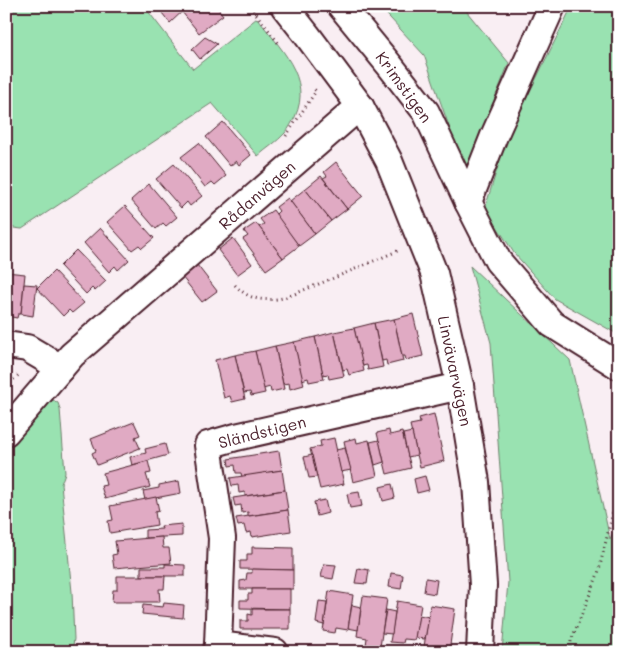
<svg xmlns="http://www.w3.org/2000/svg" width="625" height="658" viewBox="0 0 625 658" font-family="Mali,sans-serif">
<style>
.green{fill:#99e2b1;stroke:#72806e}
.building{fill:#e0aac3;stroke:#4a1f2b}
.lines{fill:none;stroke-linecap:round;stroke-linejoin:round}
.minor-casing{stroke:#4a1f2b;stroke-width:30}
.path{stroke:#4a1f2b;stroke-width:3;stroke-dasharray:1 4;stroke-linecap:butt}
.minor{stroke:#fff;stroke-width:26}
.labels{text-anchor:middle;stroke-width:4;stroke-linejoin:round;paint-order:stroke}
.street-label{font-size:16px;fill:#4a1f2b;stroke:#fff}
</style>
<rect width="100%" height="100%" fill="#f9eef3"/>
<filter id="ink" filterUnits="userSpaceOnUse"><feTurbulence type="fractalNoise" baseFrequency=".02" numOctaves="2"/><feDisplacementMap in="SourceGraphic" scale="10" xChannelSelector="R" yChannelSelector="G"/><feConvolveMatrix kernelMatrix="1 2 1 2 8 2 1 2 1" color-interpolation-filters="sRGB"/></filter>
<g filter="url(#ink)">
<!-- green -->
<g class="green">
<path d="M 6,6 L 144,6 L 193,69 L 257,18 C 279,47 313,78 295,117 C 292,122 289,129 285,133 C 277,142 267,148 258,156 L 212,103 L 22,229 L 6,227 Z"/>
<polygon points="379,6 468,6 467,12 509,63 465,172 424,55"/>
<polygon points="572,6 619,6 619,335 555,299 514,253 485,208 506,140"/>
<polygon points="470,266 570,360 610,539 619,520 619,652 502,652 508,582 491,343"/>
<polygon points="53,400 58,403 60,409 65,473 61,484 72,592 74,639 72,652 6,652 6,443"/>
</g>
<!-- building -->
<g class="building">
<polygon points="170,6 185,6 187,7 170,23 162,13"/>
<polygon points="189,6 216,6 223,15 199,33 182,12"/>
<polygon points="205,37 217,44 200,59 192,49"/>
<polygon points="223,122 251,155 239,165 236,161 230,166 206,137"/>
<polygon points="199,143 226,176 215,185 212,182 205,187 181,157"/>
<polygon points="336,162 363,196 347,209 323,178 327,176 324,172"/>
<polygon points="174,164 202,196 190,206 187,202 181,208 156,179"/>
<polygon points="321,176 347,209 331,221 305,189"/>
<polygon points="149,184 177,217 166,226 163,223 156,229 131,200"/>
<polygon points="305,189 331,221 315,234 290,201"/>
<polygon points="288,198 315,234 299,246 275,215 279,211 276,207"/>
<polygon points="125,206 154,238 142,248 139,245 132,250 107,222"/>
<polygon points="273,210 299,246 283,258 259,227 264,224 260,219"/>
<polygon points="256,223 283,258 266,270 243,239 248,236 244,231"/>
<polygon points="100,228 129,260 118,270 115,266 109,272 84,243"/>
<polygon points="233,238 252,264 237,275 218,250"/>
<polygon points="76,250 106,281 95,291 92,288 86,294 60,266"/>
<polygon points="197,265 217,291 202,302 182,277"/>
<polygon points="54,271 84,303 72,313 69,310 63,316 37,288"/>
<polygon points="6,272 25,274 21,314 18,314 17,318 6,316"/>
<polygon points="24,284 37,285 33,316 21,314"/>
<polygon points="413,314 423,356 406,360 405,356 402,356 394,319"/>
<polygon points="394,319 403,361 387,365 386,360 382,361 374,323"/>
<polygon points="374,323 383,367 368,370 367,365 362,366 354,328"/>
<polygon points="354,328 364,371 349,375 347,369 343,370 334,332"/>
<polygon points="334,332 344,376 329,379 328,374 323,375 315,337"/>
<polygon points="315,337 324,379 309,382 308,378 302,380 294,342"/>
<polygon points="294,342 304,385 290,389 289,383 283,384 275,346"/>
<polygon points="275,346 284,389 271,392 270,387 263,389 255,351"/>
<polygon points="255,351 265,393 251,396 250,392 244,393 235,355"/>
<polygon points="235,355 245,399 232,402 230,396 224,398 215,360"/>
<polygon points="434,414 444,461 420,467 410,425 420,423 419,418"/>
<polygon points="134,422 140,435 135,437 140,448 97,465 92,453 96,451 91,439"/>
<polygon points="389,430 390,435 402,432 411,468 387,474 377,433"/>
<polygon points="412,432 417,455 408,457 403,434"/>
<polygon points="334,438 344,484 320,489 310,449 321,446 320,441"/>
<polygon points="356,438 357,443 369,440 377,476 353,482 344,441"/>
<polygon points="379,440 384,462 375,465 370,442"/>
<polygon points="165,444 168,455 132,465 130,457 146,453 145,449"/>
<polygon points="345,448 351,470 341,472 336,450"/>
<polygon points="279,451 282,470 242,477 241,473 236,473 235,465 229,466 228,459"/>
<polygon points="312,455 317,477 309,478 304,457"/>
<polygon points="148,461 151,473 146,474 150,487 105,499 101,486 106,485 103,473"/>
<polygon points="282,470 285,490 245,496 245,492 239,493 238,485 232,486 230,478"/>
<polygon points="425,476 429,490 417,493 414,479"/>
<polygon points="179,481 181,493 145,500 143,491 159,488 159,485"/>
<polygon points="392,484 395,498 383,501 380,487"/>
<polygon points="285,490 288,510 248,516 248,512 242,513 241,505 235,506 233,498"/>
<polygon points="359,492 362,506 350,508 347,494"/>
<polygon points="156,497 159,511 155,512 157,525 110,533 108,521 113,520 110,506"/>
<polygon points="325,500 328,513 317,516 314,502"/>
<polygon points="288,510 291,531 252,537 251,532 246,533 244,525 238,526 236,518"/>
<polygon points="182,524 182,536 145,538 145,530 162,529 161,526"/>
<polygon points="162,537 163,548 169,548 171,563 114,568 112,555 117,554 115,541"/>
<polygon points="252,547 293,548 293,570 240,569 240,561 247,561 247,554 252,554"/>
<polygon points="165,564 185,565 185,576 141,576 141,567 165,567"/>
<polygon points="324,564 336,565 333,579 321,577"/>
<polygon points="358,568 369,570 367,584 355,583"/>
<polygon points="252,569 293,570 293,589 240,589 240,581 246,580 247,573 252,573"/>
<polygon points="391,573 403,575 401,589 389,587"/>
<polygon points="117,576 165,576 164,589 159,589 160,602 112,602 113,590 117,590"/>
<polygon points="426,578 437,580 435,594 424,592"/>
<polygon points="252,589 290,589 290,609 240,608 240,600 248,600 248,594 252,594"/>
<polygon points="329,591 353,595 348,630 336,628 335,633 323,631"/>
<polygon points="363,596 387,599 380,647 366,645 367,638 357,636"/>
<polygon points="319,601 327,602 324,625 316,623"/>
<polygon points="397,601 421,605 415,640 404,639 403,643 390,642"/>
<polygon points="164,603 184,605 183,618 142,614 143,605 163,607"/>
<polygon points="352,605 361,607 358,630 348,628"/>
<polygon points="430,605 455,609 449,652 434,652 435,648 424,647"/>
<polygon points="252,609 290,609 290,629 240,629 240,621 248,621 248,614 252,615"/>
<polygon points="386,610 395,612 392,634 382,633"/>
<polygon points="419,615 429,617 425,639 415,638"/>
</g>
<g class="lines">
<defs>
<g id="minor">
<polyline points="341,6 391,67 426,112 468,202 498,261 552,324 619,366"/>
<polyline points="360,106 389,161 434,273 460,386 476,482 483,585 480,652"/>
<polyline points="468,202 494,136 552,6"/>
<polyline points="6,345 27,348 61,368"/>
<polyline points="6,432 72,355 360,106 307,35 284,6"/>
<polyline points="218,645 275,652"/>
<polyline points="216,652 218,645 222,538 208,445 236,437 460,386"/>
</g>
</defs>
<!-- minor casing -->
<use href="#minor" class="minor-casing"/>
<!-- path -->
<g class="path">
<polyline points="250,6 280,45"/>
<polyline points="286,136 316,91 314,89"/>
<path d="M 235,285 C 247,298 259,301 277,299 C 286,298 297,293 306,289 C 338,277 368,263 400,250"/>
<polyline points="6,386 21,373"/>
<polyline points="570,652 571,641 598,574 619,487"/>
</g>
<!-- minor -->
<use href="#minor" class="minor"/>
</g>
</g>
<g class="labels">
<!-- street labels -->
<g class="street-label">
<text transform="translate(404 87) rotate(54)" y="6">Krimstigen</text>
<text transform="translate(257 195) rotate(-41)" y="6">Rådanvägen</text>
<text transform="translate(455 371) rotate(78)" y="6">Linvävarvägen</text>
<text transform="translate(262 432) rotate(-14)" y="6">Sländstigen</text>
</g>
</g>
<!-- margin -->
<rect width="625" height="658" fill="none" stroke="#fff" stroke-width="25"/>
<rect x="12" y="12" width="600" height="633" fill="none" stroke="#4a1f2b" stroke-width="2" filter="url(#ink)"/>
</svg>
